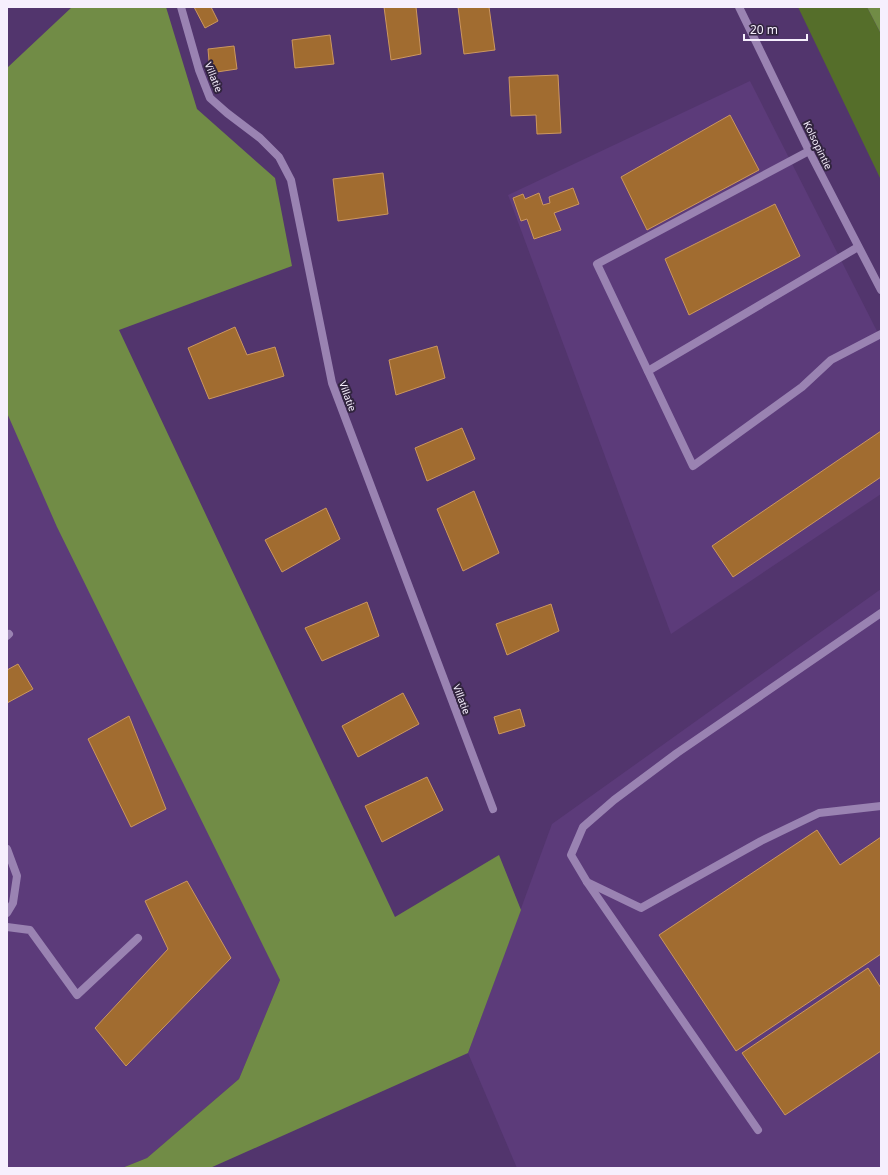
<svg xmlns="http://www.w3.org/2000/svg" width="888" height="1175" viewBox="0 0 888 1175" font-family="'Noto Sans',sans-serif">
<style>
.built{fill:#5c3b7a}
.green{fill:#556e2a}
.forest{fill:#718c46}
.building{fill:#a16c30;stroke:#cc975f}
.lines{fill:none;stroke-linecap:round;stroke-linejoin:round}
.lane{stroke:#9a83b2;stroke-width:8}
.street{stroke:#9a83b2;stroke-width:8}
.labels{text-anchor:middle;stroke-width:4;stroke-linejoin:round;paint-order:stroke}
.street-label{font-size:10px;fill:#f6effd;stroke:#31243e}
</style>
<rect width="100%" height="100%" fill="#52356d"/>
<!-- built -->
<g class="built">
<polygon points="750,81 881,339 881,494 671,634 508,195"/>
<polygon points="7,396 280,980 239,1079 147,1158 122,1168 7,1168"/>
<polygon points="881,589 881,1168 517,1168 468,1053 552,824"/>
</g>
<!-- green -->
<polygon class="green" points="798,7 867,7 881,34 881,180"/>
<!-- forest -->
<g class="forest">
<polygon points="72,7 166,7 197,109 275,178 292,266 119,330 395,917 499,855 521,910 468,1053 210,1168 122,1168 147,1158 239,1079 280,980 57,527 7,413 7,68"/>
<polygon points="867,7 881,7 881,34"/>
</g>
<!-- building -->
<g class="building">
<polygon points="194,7 211,7 218,21 205,28"/>
<polygon points="384,7 416,7 421,54 391,60"/>
<polygon points="458,7 489,7 495,50 464,54"/>
<polygon points="330,35 334,64 295,68 292,40"/>
<polygon points="234,46 237,69 210,73 208,49"/>
<polygon points="558,75 561,133 537,134 536,115 511,116 509,77"/>
<polygon points="730,115 759,170 647,230 621,177"/>
<polygon points="383,173 388,214 338,221 333,179"/>
<polygon points="573,188 579,204 554,213 561,230 534,239 527,219 521,221 513,198 523,194 525,199 539,193 543,205 550,203 549,197"/>
<polygon points="775,204 800,256 689,315 665,259"/>
<polygon points="235,327 247,355 275,347 284,376 209,399 188,348"/>
<polygon points="437,346 445,378 396,395 389,360"/>
<polygon points="462,428 475,459 427,481 415,448"/>
<polygon points="881,431 881,477 733,577 712,546"/>
<polygon points="474,491 499,553 463,571 437,509"/>
<polygon points="326,508 340,539 282,572 265,540"/>
<polygon points="367,602 379,636 322,661 305,628"/>
<polygon points="551,604 559,631 507,655 496,624"/>
<polygon points="18,664 33,689 7,703 7,670"/>
<polygon points="403,693 419,724 358,757 342,726"/>
<polygon points="520,709 525,726 499,734 494,717"/>
<polygon points="129,716 166,809 131,827 88,739"/>
<polygon points="427,777 443,810 382,842 365,806"/>
<polygon points="817,830 840,865 881,837 881,954 736,1051 659,935"/>
<polygon points="187,881 231,958 126,1066 95,1028 168,949 145,901"/>
<polygon points="868,968 881,988 881,1051 785,1115 742,1053"/>
</g>
<g class="lines">
<!-- lane -->
<g class="lane">
<polyline points="809,151 597,264 693,466 802,387 831,360 881,334"/>
<polyline points="648,371 858,247"/>
<polyline points="881,613 677,753 614,800 583,827 571,855 587,882 641,908 761,841 819,813 881,806"/>
<polyline points="7,636 9,634"/>
<polyline points="587,882 758,1130"/>
<polyline points="7,927 30,930 77,995 138,938"/>
</g>
<!-- street -->
<g class="street">
<polyline points="181,7 199,70 210,98 227,113 260,138 279,157 291,180 332,383 493,809"/>
<polyline points="739,7 809,151 881,290"/>
<polyline points="7,849 17,876 13,903 7,913"/>
</g>
</g>
<g class="labels">
<!-- street labels -->
<g class="street-label">
<text transform="translate(214 77) rotate(68)" y="4">Villatie</text>
<text transform="translate(818 145) rotate(64)" y="4">Kolsopintie</text>
<text transform="translate(348 396) rotate(70)" y="4">Villatie</text>
<text transform="translate(462 699) rotate(69)" y="4">Villatie</text>
</g>
</g>
<!-- border -->
<rect width="888" height="1175" fill="none" stroke="#f6effd" stroke-width="16"/>
<!-- scale -->
<path d="M744 34v6h63v-6" fill="none" stroke="#f6effd" stroke-width="2"/>
<text x="750" y="34" font-size="12" fill="#f6effd" stroke="#31243e" stroke-width="3" paint-order="stroke">20 m</text>
</svg>
